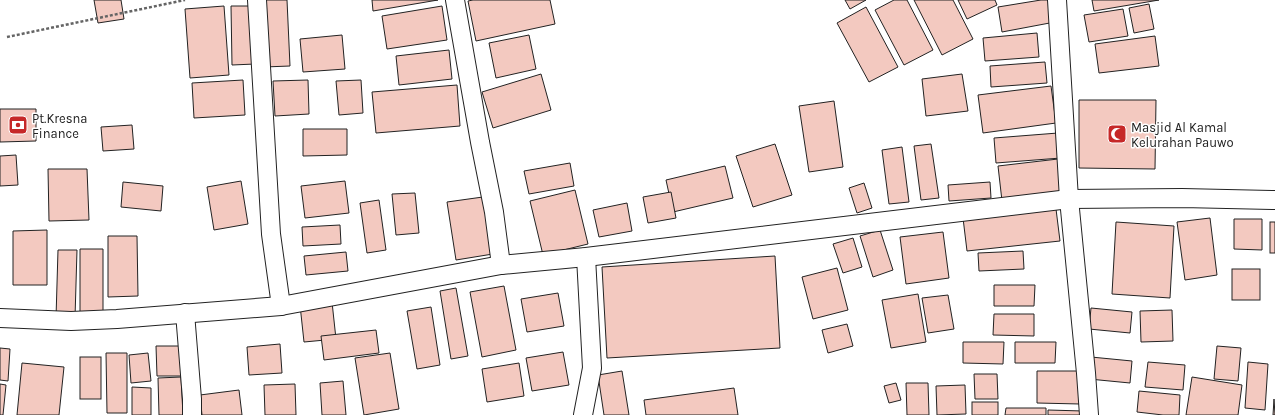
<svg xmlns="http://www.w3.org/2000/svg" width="1275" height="415" viewBox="0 0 1275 415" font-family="Karla,sans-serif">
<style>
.building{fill:#f3c9c0;stroke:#222}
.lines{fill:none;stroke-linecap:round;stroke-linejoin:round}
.street-casing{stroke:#222;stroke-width:20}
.path{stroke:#646464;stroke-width:2.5;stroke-dasharray:3 2;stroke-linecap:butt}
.street{stroke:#fff;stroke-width:18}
.labels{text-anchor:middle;stroke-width:3;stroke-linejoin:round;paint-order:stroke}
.poi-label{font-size:13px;fill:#222;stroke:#fff;text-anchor:start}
</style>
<rect width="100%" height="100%" fill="#fff"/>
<!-- building -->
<g class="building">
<polygon points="94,0 121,0 124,19 98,23"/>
<polygon points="261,0 287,0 290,66 264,67"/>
<polygon points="372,0 438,0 373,11"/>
<polygon points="473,0 550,0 555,24 476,41 468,1"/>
<polygon points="845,0 866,0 850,9"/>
<polygon points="894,0 907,0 933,50 904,65 875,10"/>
<polygon points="914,0 953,0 973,39 942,55"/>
<polygon points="958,0 995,0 997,5 967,19"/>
<polygon points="1041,0 1051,0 1055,22 1002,32 998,7"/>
<polygon points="1092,0 1159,0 1094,11"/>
<polygon points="1149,4 1154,29 1134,33 1129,8"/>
<polygon points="224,6 229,75 190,78 185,9"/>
<polygon points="231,6 253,6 255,64 232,65"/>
<polygon points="442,6 447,40 387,49 382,16"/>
<polygon points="866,7 898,67 869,82 837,23"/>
<polygon points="1123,9 1128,36 1089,42 1084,15"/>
<polygon points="1037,33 1039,57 985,61 983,38"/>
<polygon points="342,35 345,69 303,72 300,39"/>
<polygon points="529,35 536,69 496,78 489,43"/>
<polygon points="1155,36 1159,66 1099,73 1095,44"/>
<polygon points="449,50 452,79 399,85 396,56"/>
<polygon points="1045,62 1047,83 991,87 990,66"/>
<polygon points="541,74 551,110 493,128 482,92"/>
<polygon points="962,74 968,111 926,116 922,79"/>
<polygon points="243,80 245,115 194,118 192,83"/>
<polygon points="308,80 309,114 275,116 273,81"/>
<polygon points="361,80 363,113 339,115 336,81"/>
<polygon points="457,85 460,126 376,133 372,92"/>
<polygon points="1051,86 1056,123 983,133 978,95"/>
<polygon points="1079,100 1156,100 1155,169 1079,168"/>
<polygon points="834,101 843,167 809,172 799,106"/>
<polygon points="0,109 36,109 36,141 0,142"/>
<polygon points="132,125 134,149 103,151 101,127"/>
<polygon points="303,129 347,129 347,155 303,156"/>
<polygon points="1058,133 1061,158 996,163 994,138"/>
<polygon points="775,144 792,195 753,207 736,156"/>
<polygon points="931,144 939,198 921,200 914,146"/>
<polygon points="902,147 909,202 889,204 882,150"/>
<polygon points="16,155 18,185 0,186 0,156"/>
<polygon points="1058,159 1062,194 1002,201 998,166"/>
<polygon points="570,163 574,186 529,194 524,171"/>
<polygon points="725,166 733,198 673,212 666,180"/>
<polygon points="48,169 87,169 89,220 49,221"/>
<polygon points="241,181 248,224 214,230 207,187"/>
<polygon points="345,181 349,213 305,218 301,186"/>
<polygon points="123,182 163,186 161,211 121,207"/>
<polygon points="990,182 991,198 949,201 948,185"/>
<polygon points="864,183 872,208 857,213 849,188"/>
<polygon points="575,190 588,244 543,255 530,201"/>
<polygon points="671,192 676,218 648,223 643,197"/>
<polygon points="415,193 419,233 396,235 392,194"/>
<polygon points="490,196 499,253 456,260 447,202"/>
<polygon points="379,200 386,250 367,253 360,203"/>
<polygon points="627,203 632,231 599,237 593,210"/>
<polygon points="1056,209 1060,241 967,251 963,218"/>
<polygon points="1210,218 1217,275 1185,280 1177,222"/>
<polygon points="1234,219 1262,219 1262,250 1234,249"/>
<polygon points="1116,222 1174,226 1170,298 1112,294"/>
<rect x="1270" y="222" width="5" height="31"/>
<polygon points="340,225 341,244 303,246 302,227"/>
<polygon points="47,230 47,285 13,285 13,231"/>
<polygon points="880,230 893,270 873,277 860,236"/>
<polygon points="943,232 949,278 906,284 900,237"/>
<polygon points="108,236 137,236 138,296 108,297"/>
<polygon points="853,238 862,267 843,273 833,244"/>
<polygon points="80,249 103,249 103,316 80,317"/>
<polygon points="58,250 77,250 75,318 56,318"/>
<polygon points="1023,251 1024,269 979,271 978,253"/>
<polygon points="346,252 348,271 306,275 304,256"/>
<polygon points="775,256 780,348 607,358 602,267"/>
<polygon points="837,268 848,310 813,319 802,277"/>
<rect x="1232" y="269" width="28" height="31"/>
<polygon points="994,285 1035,285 1034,306 994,306"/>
<polygon points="504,286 516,350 482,357 470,292"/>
<polygon points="456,288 468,356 451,359 440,291"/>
<polygon points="558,293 564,326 527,332 521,299"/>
<polygon points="918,294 926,342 891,348 882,300"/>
<polygon points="948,295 954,329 928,333 922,298"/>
<polygon points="332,302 336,339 304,342 300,305"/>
<polygon points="431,307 440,365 417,369 407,311"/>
<polygon points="1091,308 1132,312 1130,333 1089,329"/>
<polygon points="1172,310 1173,341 1141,342 1140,311"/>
<polygon points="994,314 1034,314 1034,336 993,335"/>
<polygon points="847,324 853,346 828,353 822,330"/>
<polygon points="376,330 379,353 324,360 321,336"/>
<polygon points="963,342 1004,342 1003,364 963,363"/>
<polygon points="1015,342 1056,342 1055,363 1015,363"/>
<polygon points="280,344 282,373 249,375 247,347"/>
<polygon points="156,346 182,346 183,376 157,376"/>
<polygon points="1217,346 1241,348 1238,381 1214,379"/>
<polygon points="0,348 10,349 8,381 0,380"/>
<polygon points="563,352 569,385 532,391 526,358"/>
<polygon points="106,353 127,353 127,413 107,413"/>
<polygon points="148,353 151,381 131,383 129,355"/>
<polygon points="390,353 399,409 364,415 355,358"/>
<rect x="80" y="357" width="21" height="42"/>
<polygon points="1091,357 1132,361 1130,383 1089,379"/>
<polygon points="1148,362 1185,365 1183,390 1145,387"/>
<polygon points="1248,362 1268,364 1265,410 1245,408"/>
<polygon points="22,363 64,367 59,415 17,415"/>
<polygon points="519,363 524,396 487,402 482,369"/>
<polygon points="622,371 629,415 604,415 598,375"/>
<polygon points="1037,371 1080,371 1080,404 1037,403"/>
<polygon points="974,374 997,374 998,399 975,399"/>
<polygon points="181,377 183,415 159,415 158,378"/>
<polygon points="1192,377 1242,385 1238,415 1186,415"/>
<polygon points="343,381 346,415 322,415 320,383"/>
<polygon points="896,383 901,400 889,403 884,386"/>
<polygon points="906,383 928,383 929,415 907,415"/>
<polygon points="0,384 6,385 3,415 0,415"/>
<polygon points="295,384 296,415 265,415 264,385"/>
<polygon points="965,385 966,414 937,415 936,386"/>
<polygon points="132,387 151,388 151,415 132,415"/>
<polygon points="734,388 738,415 646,415 644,400"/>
<polygon points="239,390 242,415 202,415 200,395"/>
<polygon points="1139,391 1180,395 1179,415 1163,415 1137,412"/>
<polygon points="1274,399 1275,415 1273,415"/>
<rect x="972" y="402" width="26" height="13"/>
<polygon points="1006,408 1046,408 1046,415 1005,415"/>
<polygon points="1048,410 1083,411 1083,415 1048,415"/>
</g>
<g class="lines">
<defs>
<g id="street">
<polyline points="257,0 271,234 281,306"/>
<polyline points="455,0 480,142 494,212 501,265"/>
<polyline points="1057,0 1069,199 1086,373 1089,415"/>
<polyline points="185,313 192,399 192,415"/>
<polyline points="0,318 71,321 117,319 281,306 501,265 586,257 1069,199 1182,198 1275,200"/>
<polyline points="583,415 592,368 586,257"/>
</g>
</defs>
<!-- street casing -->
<use href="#street" class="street-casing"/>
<!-- path -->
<polyline class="path" points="7,37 185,0"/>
<!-- street -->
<use href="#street" class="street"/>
</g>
<!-- icons -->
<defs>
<symbol id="bank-square" viewBox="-11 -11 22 22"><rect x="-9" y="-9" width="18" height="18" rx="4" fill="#c62828" stroke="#fff"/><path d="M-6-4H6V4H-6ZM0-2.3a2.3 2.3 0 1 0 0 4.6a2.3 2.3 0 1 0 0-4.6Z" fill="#fff"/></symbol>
<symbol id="mosque-square" viewBox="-11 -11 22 22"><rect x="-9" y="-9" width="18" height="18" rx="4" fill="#c62828" stroke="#fff"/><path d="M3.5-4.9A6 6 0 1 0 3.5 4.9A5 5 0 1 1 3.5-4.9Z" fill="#fff"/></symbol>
</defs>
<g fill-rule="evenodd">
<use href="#bank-square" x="7" y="114" width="22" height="22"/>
<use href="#mosque-square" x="1106" y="123" width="22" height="22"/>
</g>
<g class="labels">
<!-- poi labels -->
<g class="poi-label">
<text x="32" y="123">Pt.Kresna<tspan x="32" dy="15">Finance</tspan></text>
<text x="1131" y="132">Masjid Al Kamal<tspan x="1131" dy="15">Kelurahan Pauwo</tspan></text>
</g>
</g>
</svg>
